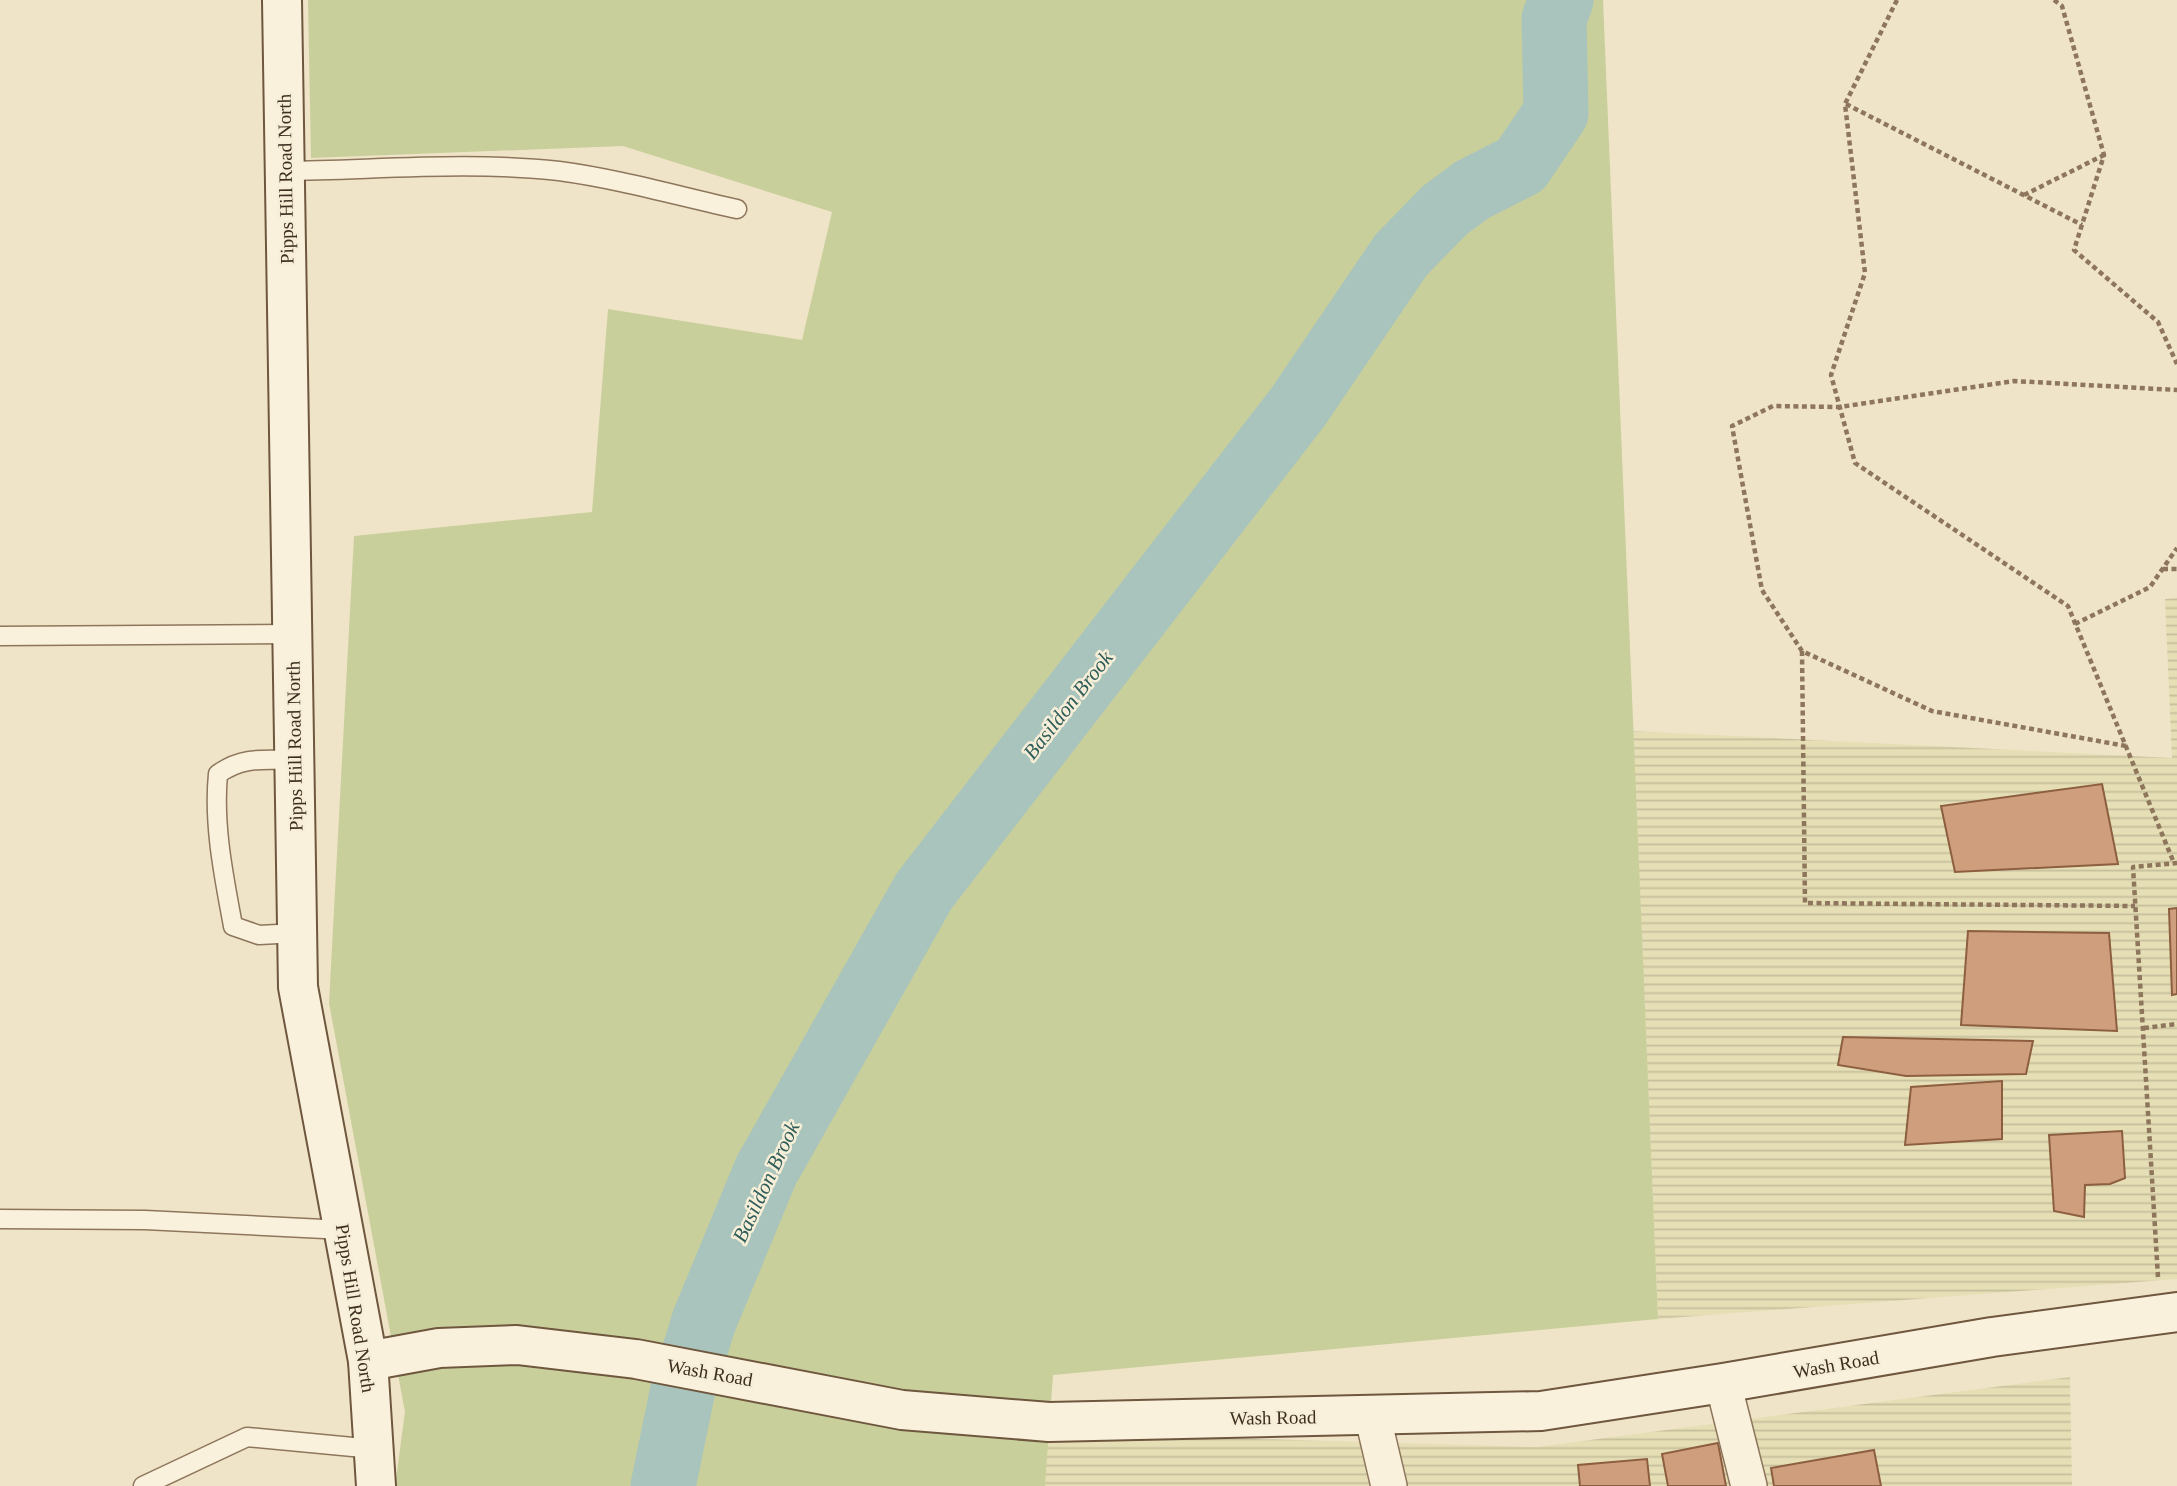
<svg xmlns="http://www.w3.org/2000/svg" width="2177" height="1486" viewBox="0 0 2177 1486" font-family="'Times New Roman',serif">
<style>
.farmland{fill:url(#farmland-rules)}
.grass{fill:#c9cf9b}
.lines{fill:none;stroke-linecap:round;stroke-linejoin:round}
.river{stroke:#a9c4bc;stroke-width:65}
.building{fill:#cf9f7d;stroke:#8d5f41;stroke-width:2}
.lane-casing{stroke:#8d765c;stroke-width:21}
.street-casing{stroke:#8d765c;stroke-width:38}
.secondary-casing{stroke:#6f573f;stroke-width:42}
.path{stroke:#8d765c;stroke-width:4.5;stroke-dasharray:5 3.5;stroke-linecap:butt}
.lane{stroke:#faf1dc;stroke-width:18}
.street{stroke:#faf1dc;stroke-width:35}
.secondary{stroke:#faf1dc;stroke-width:38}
.labels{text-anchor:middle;stroke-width:5;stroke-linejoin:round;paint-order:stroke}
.street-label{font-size:19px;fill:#3d2e20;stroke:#f7eed8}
.water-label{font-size:21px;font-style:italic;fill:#2f5d5a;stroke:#f7eed8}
</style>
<defs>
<pattern id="farmland-rules" width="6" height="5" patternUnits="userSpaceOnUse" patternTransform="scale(1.75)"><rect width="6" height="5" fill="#e6deb5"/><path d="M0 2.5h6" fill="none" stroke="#c6bf9b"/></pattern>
</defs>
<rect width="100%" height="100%" fill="#f0e4c8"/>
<!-- farmland -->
<g class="farmland">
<polygon points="2177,598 2177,1279 1658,1319 1633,731 2172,758 2165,599"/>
<polygon points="2070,1377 2072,1486 1045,1486 1048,1433 1537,1447"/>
</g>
<!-- grass -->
<polygon class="grass" points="308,0 1603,0 1658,1319 1053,1375 1045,1486 395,1486 405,1412 329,1003 354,536 592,512 608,309 802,340 832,212 623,146 311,158"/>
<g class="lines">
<!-- river -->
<polyline class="river" points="663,1486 683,1389 704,1321 766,1171 924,891 1298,407 1401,255 1445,210 1472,190 1521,165 1556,113 1554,19 1561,0"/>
</g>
<!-- building -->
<g class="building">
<polygon points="2102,784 2118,864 1955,872 1941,806"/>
<polygon points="2177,908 2177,994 2172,995 2169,909"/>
<polygon points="1968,931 2109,933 2117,1031 1961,1025"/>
<polygon points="1843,1037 2033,1041 2026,1074 1906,1076 1838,1065"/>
<polygon points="2002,1081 2002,1139 1905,1145 1911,1087"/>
<polygon points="2122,1131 2125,1178 2110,1184 2085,1185 2084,1217 2054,1211 2049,1135"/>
<polygon points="1718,1443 1726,1486 1668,1486 1662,1454"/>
<polygon points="1874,1450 1881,1486 1774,1486 1771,1468"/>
<polygon points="1647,1459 1650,1486 1580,1486 1578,1465"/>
</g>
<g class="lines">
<defs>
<g id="lane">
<path d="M 285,171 C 376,170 468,161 559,171 C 619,179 678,196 737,209"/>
<polyline points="0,636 292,634"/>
<path d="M 294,760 C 264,760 243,756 218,774 C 213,825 224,877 233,926 L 259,935 L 297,933"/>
<polyline points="0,1219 145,1220 344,1230"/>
<polyline points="143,1486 247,1437 374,1449"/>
</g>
<g id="street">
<polyline points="1723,1383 1749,1486"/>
<polyline points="1372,1414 1389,1486"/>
</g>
<g id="secondary">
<polyline points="282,0 298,987 368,1361 376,1486"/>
<polyline points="368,1361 439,1348 517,1345 636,1359 902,1410 1049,1422 1541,1411 1723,1383 1992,1337 2177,1312"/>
</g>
</defs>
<!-- lane casing -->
<use href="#lane" class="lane-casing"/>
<!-- street casing -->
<use href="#street" class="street-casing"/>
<!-- secondary casing -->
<use href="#secondary" class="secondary-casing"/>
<!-- path -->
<g class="path">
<polyline points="1897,0 1845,104 1865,273 1831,375 1855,463 2068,606 2174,863"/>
<polyline points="2054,0 2062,6 2104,155 2074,250 2158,322 2177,364"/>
<polyline points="1846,104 2082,225"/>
<polyline points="2024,195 2104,155"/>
<polyline points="2163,569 2177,569"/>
<polyline points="2075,624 2150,587 2177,548"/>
<polyline points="1802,651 1805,903 2135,906"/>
<polyline points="2126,746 1932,711 1802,651 1762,590 1732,426 1773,406 1840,407 2014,381 2177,390"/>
<polyline points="2144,1028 2177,1024"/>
<polyline points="2158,1277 2133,867 2177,863"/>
</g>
<!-- lane -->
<use href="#lane" class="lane"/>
<!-- street -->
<use href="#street" class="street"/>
<!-- secondary -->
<use href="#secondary" class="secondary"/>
</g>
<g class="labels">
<!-- street labels -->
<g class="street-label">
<text transform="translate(285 179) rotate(-91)" y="7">Pipps Hill Road North</text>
<text transform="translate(294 746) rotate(-91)" y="7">Pipps Hill Road North</text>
<text transform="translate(356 1308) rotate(81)" y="7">Pipps Hill Road North</text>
<text transform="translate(1836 1364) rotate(-10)" y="7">Wash Road</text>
<text transform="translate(710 1372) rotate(10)" y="7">Wash Road</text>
<text transform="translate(1273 1417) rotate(-1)" y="7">Wash Road</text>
</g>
<!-- water labels -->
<g class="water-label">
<text transform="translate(1068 705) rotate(-52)" y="7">Basildon Brook</text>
<text transform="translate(766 1182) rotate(-65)" y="7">Basildon Brook</text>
</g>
</g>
</svg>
